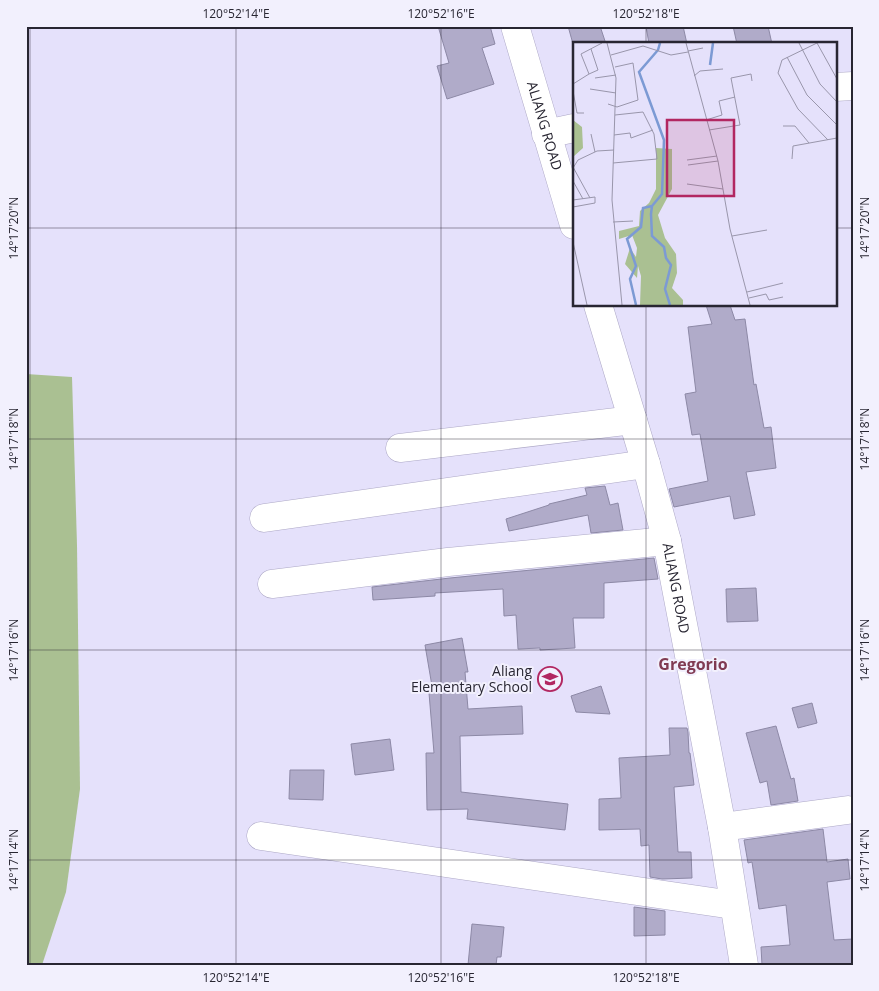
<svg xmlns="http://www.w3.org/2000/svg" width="879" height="991" viewBox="0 0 879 991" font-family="'Open Sans',sans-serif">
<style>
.green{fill:#aac092}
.building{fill:#b0abc9;stroke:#8d89a6}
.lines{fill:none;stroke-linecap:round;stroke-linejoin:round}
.minor-casing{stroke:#ada8c6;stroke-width:29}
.minor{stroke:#fff;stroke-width:28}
.ticks{fill:none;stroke:#282632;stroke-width:1;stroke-opacity:0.45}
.labels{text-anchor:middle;stroke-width:4;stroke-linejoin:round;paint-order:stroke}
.street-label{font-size:14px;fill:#282632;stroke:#f2f0fd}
.poi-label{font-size:14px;fill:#282632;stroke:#f2f0fd;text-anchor:end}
.quarter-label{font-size:16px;font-weight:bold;fill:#803a52;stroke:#f2f0fd}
.inset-river{fill:none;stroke:#7c9ad4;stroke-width:2.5}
.inset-road{fill:none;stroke:#9996ab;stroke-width:1}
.view{fill:#b22761;fill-opacity:0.15;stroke:#b22761;stroke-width:2.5}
.inset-edge{fill:none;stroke:#282632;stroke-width:2.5}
.neatline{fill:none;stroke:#282632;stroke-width:2}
.ticks-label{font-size:12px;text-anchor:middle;fill:#282632}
</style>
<rect width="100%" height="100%" fill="#e5e1fb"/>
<!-- green -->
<polygon class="green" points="26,374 72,377 77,545 80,789 66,892 42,965 26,965"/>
<!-- building -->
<g class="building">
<polygon points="438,26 490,26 495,44 482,48 494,84 447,99 437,66 449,63"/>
<polygon points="568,26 600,26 606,44 573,44"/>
<polygon points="646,26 683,26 687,44 649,44"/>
<polygon points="733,26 768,26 772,44 737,44"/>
<polygon points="706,305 730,305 735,320 745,319 754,385 756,384 764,428 771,427 776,468 746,472 755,515 734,519 730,496 674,507 669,489 708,481 700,434 692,435 685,394 696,392 688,327 712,324"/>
<polygon points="605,486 610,505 618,503 623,530 591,533 588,515 509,531 506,519 549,505 549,504 587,495 585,488"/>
<polygon points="654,558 658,579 604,583 604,618 573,618 575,648 540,650 540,648 518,649 516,615 504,616 503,589 435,593 435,596 373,600 372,587 450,578"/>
<polygon points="756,588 758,621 727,622 726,589"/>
<polygon points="462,638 468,672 465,672 468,709 522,706 523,734 460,736 461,792 568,804 565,830 467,819 468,809 427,810 426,753 434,753 429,693 433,692 425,645"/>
<polygon points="601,686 610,714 576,712 571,696"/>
<polygon points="812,703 817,723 798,728 792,708"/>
<polygon points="776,726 791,779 794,778 798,801 771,805 767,781 760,783 746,733"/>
<polygon points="669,728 687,728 688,732 689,753 690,753 694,785 674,787 678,852 691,852 692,878 662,879 650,877 649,845 641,846 640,829 599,830 599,799 621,798 619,758 670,755"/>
<polygon points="390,739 394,770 355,775 351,744"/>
<polygon points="290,770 324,770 323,800 289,799"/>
<polygon points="823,829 827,862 848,859 850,879 827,882 834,940 853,939 853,965 762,965 761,947 790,945 786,905 759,909 752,862 748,863 744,840"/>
<polygon points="634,907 665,911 665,935 634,936"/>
<polygon points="472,924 504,927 501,957 497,957 496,965 468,965"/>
</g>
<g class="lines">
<defs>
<g id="minor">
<path id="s1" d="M 515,26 L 574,225"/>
<polyline points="835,87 853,86"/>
<polyline points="546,134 574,128"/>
<path id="s2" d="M 598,305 L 646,464 L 667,541 L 722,827 L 744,965"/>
<polyline points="400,448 633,420"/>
<polyline points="264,518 646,464"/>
<polyline points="272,584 448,562 667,541"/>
<polyline points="722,827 848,810"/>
<polyline points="261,836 733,905"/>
</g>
</defs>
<!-- minor casing -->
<use href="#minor" class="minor-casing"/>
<!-- minor -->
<use href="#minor" class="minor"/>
</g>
<!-- ticks -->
<path class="ticks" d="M 30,26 L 30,965M 236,26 L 236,965M 441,26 L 441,965M 646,26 L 646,44M 852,26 L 852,965M 26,228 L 574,228M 835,228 L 853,228M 646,305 L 646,965M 26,439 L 853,439M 26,650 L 853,650M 26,860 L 853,860"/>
<!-- icons -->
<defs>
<symbol id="school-ring" viewBox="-11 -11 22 22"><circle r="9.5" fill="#f2f0fd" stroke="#b22761" stroke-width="1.5"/><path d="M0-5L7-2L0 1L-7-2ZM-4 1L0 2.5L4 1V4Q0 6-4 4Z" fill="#b22761"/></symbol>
</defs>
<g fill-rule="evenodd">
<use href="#school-ring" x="536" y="665" width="28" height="28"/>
</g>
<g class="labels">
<!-- street labels -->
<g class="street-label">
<text dy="5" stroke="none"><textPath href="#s1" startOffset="104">ALIANG ROAD</textPath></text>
<text dy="5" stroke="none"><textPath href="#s2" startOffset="294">ALIANG ROAD</textPath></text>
</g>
<!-- poi labels -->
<g class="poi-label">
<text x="532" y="676">Aliang<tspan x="532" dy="16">Elementary School</tspan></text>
</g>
<!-- quarter labels -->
<g class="quarter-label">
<text x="693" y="670">Gregorio</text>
</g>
</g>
<!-- overview -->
<g transform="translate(573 42)">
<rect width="264" height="264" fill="#e5e1fb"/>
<path d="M 0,78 L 9,85 L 10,106 L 0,115 ZM 83,106 L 99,107 L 99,147 L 85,173 L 92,196 L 103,212 L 104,231 L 99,246 L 110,258 L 110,263 L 67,263 L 68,234 L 65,224 L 64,236 L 52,222 L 57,206 L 63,215 L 64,206 L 59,193 L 46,197 L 46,189 L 66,184 L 67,169 L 76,161 L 83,147 Z" fill="#aac092"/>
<path class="inset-river" d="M 87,1 L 85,8 L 66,30 L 91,98 L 89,152 L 79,164 L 78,172 L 79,194 L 91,205 L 93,216 L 98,223 L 92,247 L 97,263M 137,23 L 140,1M 63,263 L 57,237 L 63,224 L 54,197 L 68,185 L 70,166 L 79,164"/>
<path class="inset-road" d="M 34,1 L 43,36 L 39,158 L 49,263M 113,1 L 145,119 L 157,187 L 177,263M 226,1 L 247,42 L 264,60M 244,1 L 209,18 L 205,31 L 225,67 L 255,98M 244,1 L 264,37M 115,9 L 130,6M 38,13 L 70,4 L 98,13 L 115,10M 214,15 L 234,53 L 264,83M 16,32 L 25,28 L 18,7M 121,34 L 127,29 L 150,27M 22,36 L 43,33M 0,42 L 16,32 L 8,12 L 29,1M 17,47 L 43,51M 0,49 L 4,71 L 11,71M 35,62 L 44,65 L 65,58 L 60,21 L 42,25M 133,78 L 149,73 L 146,59 L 162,55M 210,84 L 222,84 L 236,101M 136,88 L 167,83 L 158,36 L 178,32 L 179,39M 18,92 L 22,110M 41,93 L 57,91 L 58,96 L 80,88M 219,117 L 220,104 L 264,96M 114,118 L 144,114M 40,121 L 84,117 L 81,92 L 70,70 L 42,73M 115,123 L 145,119M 0,125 L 17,156M 0,126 L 5,118 L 24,109 L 41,108M 0,139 L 10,157M 114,142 L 150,147M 0,158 L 22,155 L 22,161 L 0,165M 40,180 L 60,179M 159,194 L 194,188M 0,200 L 14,263M 174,250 L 210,241M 176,256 L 193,252 L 196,258 L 210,255"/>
<path class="view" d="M 94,78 L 161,78 L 161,154 L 94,154 Z"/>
<rect width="264" height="264" class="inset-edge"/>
</g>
<!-- border -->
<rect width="879" height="991" fill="none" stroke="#f2f0fd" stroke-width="55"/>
<rect x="28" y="28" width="824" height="936" class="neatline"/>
<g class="ticks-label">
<text x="236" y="18">120°52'14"E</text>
<text x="441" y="18">120°52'16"E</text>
<text x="646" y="18">120°52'18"E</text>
<text transform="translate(14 228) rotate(-90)" y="4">14°17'20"N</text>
<text transform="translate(865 228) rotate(-90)" y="4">14°17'20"N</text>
<text transform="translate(14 439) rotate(-90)" y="4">14°17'18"N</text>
<text transform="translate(865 439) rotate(-90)" y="4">14°17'18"N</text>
<text transform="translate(14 650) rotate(-90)" y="4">14°17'16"N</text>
<text transform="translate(865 650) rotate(-90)" y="4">14°17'16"N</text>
<text transform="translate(14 860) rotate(-90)" y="4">14°17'14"N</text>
<text transform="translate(865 860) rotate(-90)" y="4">14°17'14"N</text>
<text x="236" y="982">120°52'14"E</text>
<text x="441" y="982">120°52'16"E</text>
<text x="646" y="982">120°52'18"E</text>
</g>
</svg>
